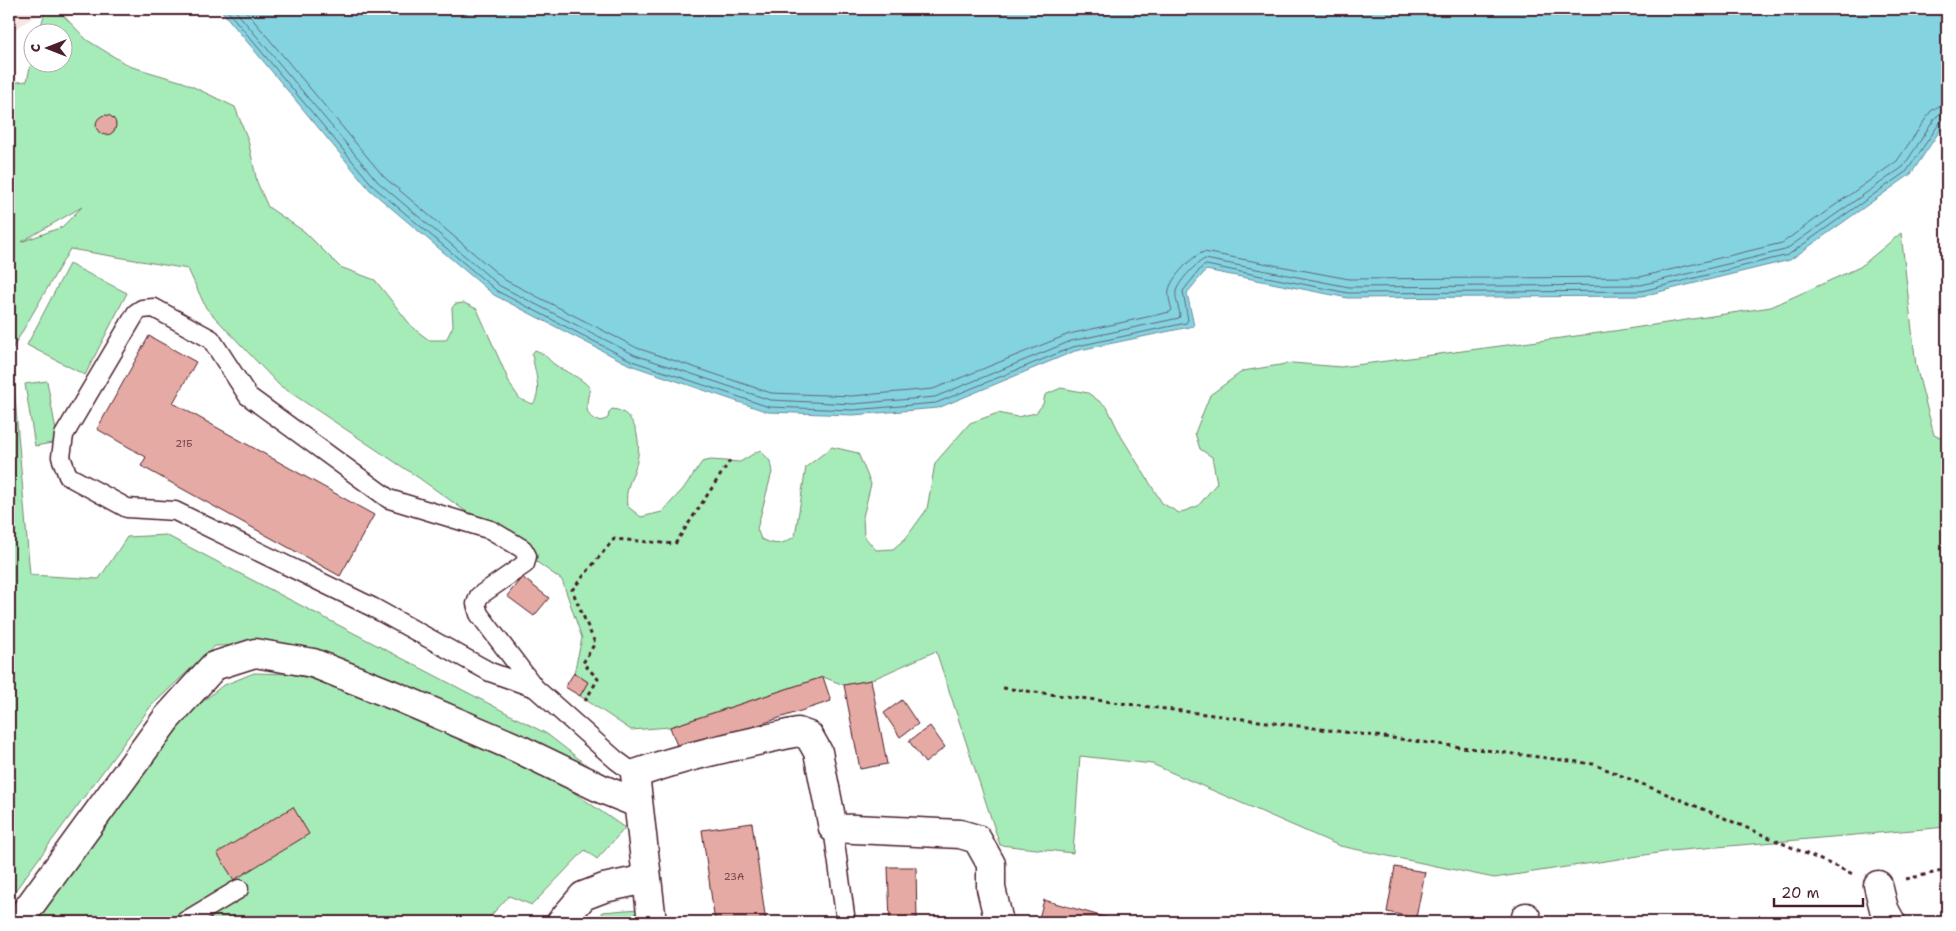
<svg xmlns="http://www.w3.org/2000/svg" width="1956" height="931" viewBox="0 0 1956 931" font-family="'Shantell Sans',sans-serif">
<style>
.built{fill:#f7e6e3}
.green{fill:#a6ecb8;stroke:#788672;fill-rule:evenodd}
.water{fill:#84d3e1;stroke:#6d8b98}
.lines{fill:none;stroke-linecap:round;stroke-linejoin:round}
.shore{stroke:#616774;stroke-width:1}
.building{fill:#e5aaa3;stroke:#4a1f2b}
.lane-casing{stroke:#4a1f2b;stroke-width:21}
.street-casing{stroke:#4a1f2b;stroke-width:31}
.path{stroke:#4a1f2b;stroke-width:3;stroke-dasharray:4 4;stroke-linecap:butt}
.lane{stroke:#fff;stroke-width:18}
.street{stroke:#fff;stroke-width:28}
.labels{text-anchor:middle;stroke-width:4.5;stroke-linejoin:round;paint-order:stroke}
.number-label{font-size:10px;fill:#714249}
</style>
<rect width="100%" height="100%" fill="#fff"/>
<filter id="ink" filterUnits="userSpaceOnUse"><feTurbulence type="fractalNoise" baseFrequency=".02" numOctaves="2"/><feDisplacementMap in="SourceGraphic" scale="10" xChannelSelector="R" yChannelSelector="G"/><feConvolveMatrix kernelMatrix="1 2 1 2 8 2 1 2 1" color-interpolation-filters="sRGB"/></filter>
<g filter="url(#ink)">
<!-- built -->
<polygon class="built" points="9,9 46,9 9,33"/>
<!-- green -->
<g class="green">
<path d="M 46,9 L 57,9 L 87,40 L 129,66 L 183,82 L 235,107 L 248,140 L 257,182 L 268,207 L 305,232 L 340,267 L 375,280 L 413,328 L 429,340 L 446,340 L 453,326 L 452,308 L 455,304 L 464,303 L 477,309 L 511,386 L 520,399 L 533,404 C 543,392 534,369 532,354 L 535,350 C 544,353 547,358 554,364 C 566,373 580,376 590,388 C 589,393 587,399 587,405 C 586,417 597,425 608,418 L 609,412 L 612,409 C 638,411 642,446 636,465 C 631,482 625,487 627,506 L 641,517 L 662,512 L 683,489 L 702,462 L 711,460 L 740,462 L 760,450 L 770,461 L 772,472 L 757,529 L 761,539 C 776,546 782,545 795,536 L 806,467 L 832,447 L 858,453 L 871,484 L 863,517 L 864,536 L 876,550 L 893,549 L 906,538 L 927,509 L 935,463 L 970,423 L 998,413 L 1017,417 L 1036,413 L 1043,404 L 1045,395 L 1061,388 L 1088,393 L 1107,407 L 1121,436 L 1162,503 L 1179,513 L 1198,506 L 1217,483 L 1212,457 L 1200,449 L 1195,433 L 1210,395 L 1243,371 L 1292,363 L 1341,367 L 1614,331 L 1771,307 L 1860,267 L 1901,233 L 1916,366 L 1934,435 L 1947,441 L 1947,827 L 1671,851 L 1494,878 L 1340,846 L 1152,764 L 1080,756 L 1073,853 L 1000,845 L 936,651 L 871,680 L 844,685 L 823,677 L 670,727 L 631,730 L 580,696 L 588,682 L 574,673 L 582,638 L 562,580 L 419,478 L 279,385 L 206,308 L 188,269 L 70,249 L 11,351 L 30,575 L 99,579 L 127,537 L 166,535 L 547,734 L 610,783 L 257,645 L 215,646 L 151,706 L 9,899 L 9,83 L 27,81 L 32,59 L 32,62 L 62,62 L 62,32 L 39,32 ZM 82,207 L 62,227 L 21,242 Z"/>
<polygon points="69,264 127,293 85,375 27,345"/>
<polygon points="47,381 58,442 35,446 25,384"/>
<polygon points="254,673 292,674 335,685 374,703 540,769 625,828 597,859 585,850 532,905 509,896 485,922 22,922 190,712 222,686"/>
<polygon points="639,909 640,922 604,922 602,912"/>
</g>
<!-- water -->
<polygon class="water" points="220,9 1947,9 1947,120 1911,174 1790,260 1642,296 1348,298 1206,270 1187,293 1194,326 1075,351 938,408 853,415 768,412 630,365 494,295 370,190"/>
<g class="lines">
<!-- shore -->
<g class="shore">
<polyline points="226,9 374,187 497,291 632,361 769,407 853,410 936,403 1073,347 1186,323 1188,320 1183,291 1202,267 1206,265 1348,293 1642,291 1788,255 1907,171 1941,121 1947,118"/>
<path d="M 234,9 L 378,182 L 500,286 L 635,355 L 770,400 L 853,404 L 935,397 L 1071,341 L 1179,318 L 1180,315 C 1179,308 1175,299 1176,292 C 1177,283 1197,262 1205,259 L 1349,287 L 1641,285 L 1785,250 L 1903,167 L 1936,117 L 1941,113 L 1947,112"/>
<path d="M 244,9 L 384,177 L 505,280 L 637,348 L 771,393 L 852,396 L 933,389 L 1069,334 L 1170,312 L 1172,310 C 1170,303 1168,296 1169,290 C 1171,278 1193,255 1204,252 L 1349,279 L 1640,277 L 1782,243 L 1897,161 L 1931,111 L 1939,106 L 1947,104"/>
</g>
</g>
<!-- building -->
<g class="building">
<circle cx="106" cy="125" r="10"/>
<polygon points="149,336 196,362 173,403 374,515 340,576 141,466 146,457 97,429"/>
<polygon points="522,577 549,598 534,616 507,596"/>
<polygon points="574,673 588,682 580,696 565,687"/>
<polygon points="823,677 831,701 679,751 670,727"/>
<polygon points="871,680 887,764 860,769 844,685"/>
<polygon points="902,700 918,724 900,737 884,713"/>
<polygon points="930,726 945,747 925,763 909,741"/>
<polygon points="293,807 309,834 234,880 217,853"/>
<polygon points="752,823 766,922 715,922 702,830"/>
<polygon points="888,867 916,867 917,922 890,922"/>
<polygon points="1395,867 1425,872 1416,918 1387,912"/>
<polygon points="1044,900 1122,922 1038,922"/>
</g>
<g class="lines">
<defs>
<g id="lane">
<polyline points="535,688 490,672 372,607 175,511 127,508 68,476 61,457 64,435 136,313 142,309 154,308 211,339 248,396 389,499 491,530 523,549 527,556 525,564 479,596 476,604 479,614 535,688 616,760 635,774"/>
<polyline points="833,828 846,922"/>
<polyline points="184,922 239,889"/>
</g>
<g id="street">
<polyline points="1878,885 1884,909 1891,922"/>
<polyline points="1526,917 1528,922"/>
<polyline points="18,922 167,718 214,666 255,653 313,663 398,697 517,748 602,789 637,803"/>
<polyline points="561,922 583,896 604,888 646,879"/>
<path d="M 652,922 L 635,774 C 688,755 743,744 798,732 L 809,736 L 818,752 L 833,828 L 960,834 L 977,839 L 991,864 L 991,888 L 999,922"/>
</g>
</defs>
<!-- lane casing -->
<use href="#lane" class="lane-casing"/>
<!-- street casing -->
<use href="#street" class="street-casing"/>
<!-- path -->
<g class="path">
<polyline points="1003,688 1593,764 1708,811 1853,874"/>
<polyline points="585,701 598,679 583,663 595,643 572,590 614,539 675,544 731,459"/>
<polyline points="1906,879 1947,870"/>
</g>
<!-- lane -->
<use href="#lane" class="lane"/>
<!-- street -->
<use href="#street" class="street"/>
</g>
</g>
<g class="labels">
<!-- number labels -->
<g class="number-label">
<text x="184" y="447">21Б</text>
<text x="734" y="880">23А</text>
</g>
</g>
<!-- margin -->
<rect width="1956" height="931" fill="none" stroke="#fff" stroke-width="30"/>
<rect x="15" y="15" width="1926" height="901" fill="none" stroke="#4a1f2b" stroke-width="2" filter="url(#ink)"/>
<!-- north arrow -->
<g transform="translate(48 48) rotate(270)"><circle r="24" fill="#ffffff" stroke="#b7a5aa"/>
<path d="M0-4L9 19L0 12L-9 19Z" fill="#4a1f2b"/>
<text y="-8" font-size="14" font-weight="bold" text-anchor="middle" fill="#4a1f2b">С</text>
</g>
<!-- scale -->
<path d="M1774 898v8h89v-8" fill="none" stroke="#4a1f2b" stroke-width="2.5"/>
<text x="1781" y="898" font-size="15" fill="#4a1f2b" stroke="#ffffff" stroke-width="4" paint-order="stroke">20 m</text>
</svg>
